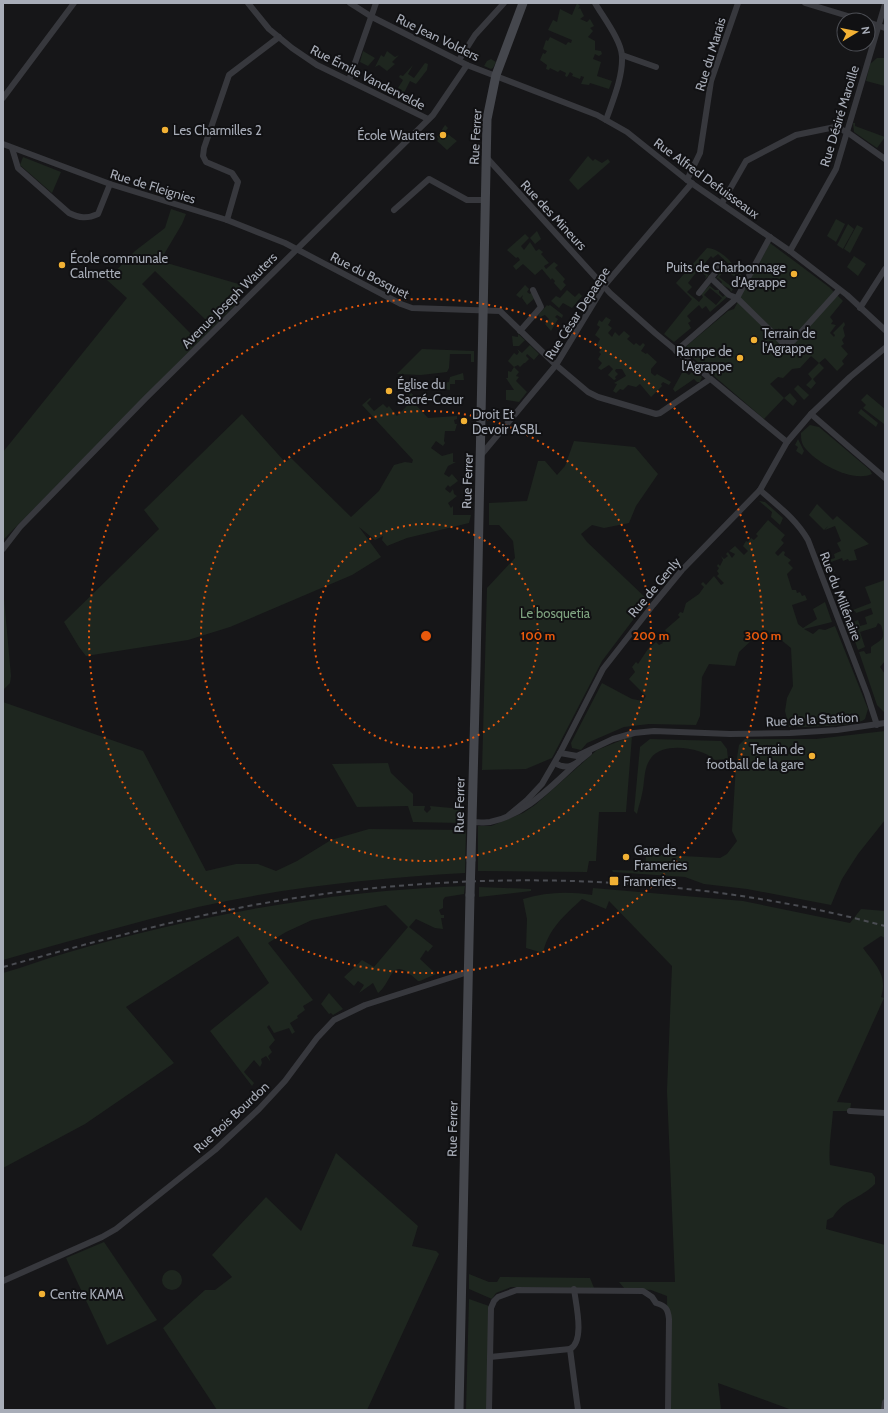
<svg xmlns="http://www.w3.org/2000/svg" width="888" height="1413" viewBox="0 0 888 1413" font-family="Cabin,sans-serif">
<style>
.green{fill:#1e261f;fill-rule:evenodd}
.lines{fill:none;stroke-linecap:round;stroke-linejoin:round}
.street{stroke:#37383d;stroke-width:6}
.secondary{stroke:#45474d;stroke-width:9}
.rail{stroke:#4a4c52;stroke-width:2;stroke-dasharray:5 4;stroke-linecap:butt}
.secondary-bridge{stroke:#45474d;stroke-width:9}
.ring{fill:none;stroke:#e8590c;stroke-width:2;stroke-dasharray:2 4}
.poi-dot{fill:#f2b134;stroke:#111113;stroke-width:1.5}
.labels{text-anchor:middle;stroke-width:4;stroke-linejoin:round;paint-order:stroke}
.street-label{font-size:13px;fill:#a8adb8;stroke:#111113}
.poi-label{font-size:13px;fill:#a8adb8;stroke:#111113;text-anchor:start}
.park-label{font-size:13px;fill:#7fa381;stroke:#111113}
.centre{fill:#e8590c;stroke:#111113;stroke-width:2}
.ring-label{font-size:12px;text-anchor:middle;font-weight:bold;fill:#e8590c;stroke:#111113;stroke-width:4;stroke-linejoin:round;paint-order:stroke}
</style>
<rect width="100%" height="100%" fill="#161618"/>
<!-- green -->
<g class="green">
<polygon points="577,3 580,6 578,9 580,8 584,16 580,19 587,22 590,19 594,26 590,28 593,31 588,37 595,41 595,50 601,51 602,54 599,56 595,54 593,59 601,62 597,76 612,81 609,89 590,83 589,85 581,84 584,77 581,76 580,79 572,76 573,74 570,72 567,77 565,76 566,73 560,70 558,72 550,68 549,70 546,69 547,65 540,60 543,53 545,54 547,51 543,49 546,40 548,41 550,37 566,45 568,42 571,43 572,40 548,30 553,20 557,22 560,9 572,15"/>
<polygon points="363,51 375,58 368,66 360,62"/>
<polygon points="387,51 395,57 399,55 392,62 395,64 387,71 379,65 375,67 381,55 384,57"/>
<polygon points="877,58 885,58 885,86 866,81 870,64"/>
<polygon points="491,59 496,62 493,68 491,69 484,66 487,61"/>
<polygon points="425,63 428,64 427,70 416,84 410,81 400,101 397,100 402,90 398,88 403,80 399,77 400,75 403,76 413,65 408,74 414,78"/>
<polygon points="853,123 855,123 855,126 885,137 877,148 854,132"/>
<polygon points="445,125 448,128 445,132 457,141 447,150 437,141 439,139 437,137"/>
<polygon points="588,156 593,161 595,159 602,163 608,159 610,162 578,190 569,180"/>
<polygon points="23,157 61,172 52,193 20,165"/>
<path d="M 171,209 L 186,214 L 182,224 L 160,261 L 242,285 L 234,295 L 239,301 L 3,540 L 3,452 L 127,298 L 107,280 L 135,251 L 165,228 ZM 155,271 L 206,320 L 191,334 L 142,284 Z"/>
<polygon points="836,219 845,224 836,242 827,236"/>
<polygon points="848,224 854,229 843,249 837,245"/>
<polygon points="857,225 863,228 850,253 844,249"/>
<polygon points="537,231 541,239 535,244 530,238"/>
<polygon points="525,234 529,238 521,246 524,250 530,242 536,251 539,249 543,252 541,254 549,263 544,266 546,269 554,262 558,265 555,268 565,279 563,282 566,285 561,291 554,283 555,281 552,278 551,280 542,269 535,275 523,264 516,270 513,266 520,260 518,257 516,258 507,250"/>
<polygon points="770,243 829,287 843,301 830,317 833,321 831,324 836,325 830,333 834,337 835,335 833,333 844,322 845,325 843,328 845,336 842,340 844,344 841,346 848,354 842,361 844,364 837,371 825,358 819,363 824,368 813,379 816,383 811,389 806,385 812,379 808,374 819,363 811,356 800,368 792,369 783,378 778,377 770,384 784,398 790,393 797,401 793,406 784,398 764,419 685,351 684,348 728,311 734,309"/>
<path d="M 707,248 C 722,249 733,264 742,276 L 731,292 L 730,289 L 721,284 L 722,282 L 718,278 L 715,280 L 723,268 L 727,268 L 730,265 L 718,254 L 713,258 L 711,256 L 701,268 L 708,275 L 710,274 L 705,279 L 706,276 L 698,270 L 688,283 L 692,287 L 687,292 L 699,302 L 703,297 L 701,294 L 711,284 L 710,286 L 715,290 L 719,290 L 719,293 L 723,297 L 725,295 L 727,297 L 710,312 L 706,306 L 702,309 L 699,305 L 687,316 L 691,321 L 688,323 L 691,328 L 674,342 L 664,334 L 692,299 L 676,283 ZM 725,270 L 738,279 L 732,287 L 719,277 ZM 710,288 L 722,298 L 716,305 L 704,295 Z"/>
<polygon points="854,256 866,264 858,276 847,267"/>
<polygon points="525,285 529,289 527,292 530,294 532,292 535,298 527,305 522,298 523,295 520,298 516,295"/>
<polygon points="567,290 575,297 579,293 582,296 572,308 563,303 559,308 551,301 556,296 560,298"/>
<polygon points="547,305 548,306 550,305 563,315 562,318 557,315 555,317 558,319 551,331 545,324 549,319 545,315 540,317 538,315"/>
<polygon points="606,317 611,320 608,325 612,328 608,333 612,337 615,332 619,336 624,331 630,336 627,339 634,345 636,343 640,346 643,343 645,345 641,351 646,354 647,353 657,362 651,369 651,373 655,376 657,374 671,382 669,385 663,382 661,384 662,386 651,397 640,384 636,387 628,385 623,390 620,389 616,393 613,391 617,384 614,383 626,376 622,369 616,369 615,371 618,374 615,377 616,379 614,380 608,375 613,369 609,365 601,370 598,368 602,363 598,359 601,354 599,352 601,350 597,345 600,339 595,335 600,327 597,325 599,320 602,322"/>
<polygon points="518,334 525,340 519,346 513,346 512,336 518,337"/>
<polygon points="530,345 539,354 534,360 527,354 526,356 529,359 525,363 524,363 520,367 518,365 514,367 519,372 516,376 519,377 516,381 527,392 519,402 506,400 506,390 514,390 506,378 508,378 508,371 511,372 514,367 508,361 514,353 517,355 519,352 517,349 522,353"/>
<polygon points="422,349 474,351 474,362 471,362 471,354 450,354 449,368 447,372 421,375 397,374"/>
<polygon points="693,370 702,377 700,382 697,382 694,379 675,392 673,389 683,371 689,375"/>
<polygon points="463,373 464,380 455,380 455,384 450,384 450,390 444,389 444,383 449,382 450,377"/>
<polygon points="798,385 809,395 804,400 794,389"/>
<polygon points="411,393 417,398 418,402 416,402 416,405 428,418 457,416 457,419 454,420 455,424 457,424 455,431 445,431 444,441 445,443 443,446 436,441 431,448 442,456 453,453 453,462 456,462 448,466 444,474 449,477 452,474 458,481 450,487 448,485 445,489 450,493 453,489 454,494 457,496 448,503 451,508 453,506 453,515 471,515 469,523 407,538 387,546 382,540 383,536 375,540 359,527 381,557 352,575 230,627 188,640 86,656 79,647 64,622 159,529 144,510 242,414 285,462 255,484 291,458 351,517 379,491 394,465 405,462 412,463 413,460 362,405 370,398 371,399 367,403 374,411 383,404 387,408 389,406 397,416 413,400 409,395"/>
<polygon points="867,394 885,409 884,424 863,408 866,405 861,400"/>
<polygon points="861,409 878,423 876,427 858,413"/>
<path d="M 810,425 L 819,427 L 870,470 L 872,474 C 852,483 817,463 805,448 C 801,443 801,438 801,433 Z"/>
<polygon points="798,439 804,451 802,455 796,451 798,447 795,445"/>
<polygon points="574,441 635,447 658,474 636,506 629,523 604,528 592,525 581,534 587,542 648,600 602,661 552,758 526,769 482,770 487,588 515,558 513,541 499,525 489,525 489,503 527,501 538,461 545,461 557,475 565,466"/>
<polygon points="759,501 765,502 783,518 780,525 771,517 772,512"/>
<polygon points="817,504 833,520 837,516 869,544 854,550 857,560 849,561 848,559 843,561 842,558 831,562 835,572 829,574 825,561 835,558 834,554 841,551 837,543 841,541 835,526 825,530 828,526 824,530 809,515"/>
<path d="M 768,520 L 785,535 L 781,540 L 784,543 L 775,553 L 778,556 L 783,551 L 785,552 L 784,555 L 791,560 L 788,563 L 793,568 L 787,574 L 792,590 L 796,590 L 797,593 L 800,592 L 802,596 L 805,595 L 807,600 L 792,605 L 798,624 L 803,628 L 817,619 L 813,609 L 825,602 L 832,622 L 804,629 L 813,634 L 819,629 L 825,630 L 835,626 L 868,709 L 865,719 C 856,727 803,727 789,727 L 785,711 L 787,698 L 793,686 L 791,648 L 780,639 L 753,639 L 739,652 L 735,666 L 709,664 L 702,677 L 700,716 L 696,725 L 649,724 L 624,727 L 587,743 L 581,750 L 572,748 L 571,743 L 602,683 L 632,699 L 643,701 L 646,696 L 629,679 L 635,672 L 632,667 L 636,662 L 638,664 L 648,649 L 656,642 L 659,645 L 663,643 L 658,637 L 662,634 L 664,636 L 667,633 L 665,630 L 680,617 L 678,615 L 680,612 L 683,613 L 686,603 L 699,594 L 704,587 L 701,584 L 703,582 L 706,585 L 714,576 L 721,585 L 724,583 L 717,576 L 719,574 L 717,571 L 719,568 L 717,566 L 718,564 L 720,566 L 723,560 L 721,556 L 724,559 L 728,556 L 726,554 L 728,552 L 732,558 L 735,554 L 729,551 L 735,546 L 744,555 L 748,551 L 743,546 L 746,541 L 748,542 L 751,538 L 754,540 L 758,536 L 756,534 Z"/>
<path d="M 885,580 L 885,661 L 880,667 L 885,674 L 885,713 L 877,705 L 859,652 L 864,651 L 866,654 L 871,653 L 871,647 C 882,639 886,640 881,625 L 878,623 L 876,627 L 860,632 L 865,647 L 858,650 L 849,624 L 858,620 L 860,626 L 867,624 L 865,617 L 873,614 L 871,608 L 856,613 L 855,611 L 845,615 L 845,613 L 871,603 L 865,587 Z"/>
<polygon points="3,587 11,676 10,683 3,690"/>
<path d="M 3,702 L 143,751 L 206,871 L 236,864 L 258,864 L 276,871 L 297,861 L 331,840 L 369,829 L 466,830 L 465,873 C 376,878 286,887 198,907 C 133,923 68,941 3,960 Z"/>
<polygon points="885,731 885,820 858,854 842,879 831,905 747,889 704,884 685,877 613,872 612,870 645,871 646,854 720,858 727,854 737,841 732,831 736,764 739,745 745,739 816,739"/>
<polygon points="632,736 626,812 599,812 596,861 589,861 587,872 478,871 478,826 491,826 523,813 535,805 597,750"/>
<path d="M 650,739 L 721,741 L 727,749 L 728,759 L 715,760 C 702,748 664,741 651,758 C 643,768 645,783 642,794 C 641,801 638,807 637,814 L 634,811 L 640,747 Z"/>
<polygon points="388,763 391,773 413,794 413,806 425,806 424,810 427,813 431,809 430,806 462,809 461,823 413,822 408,806 357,807 332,764"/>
<path d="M 465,886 L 464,894 L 445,897 L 443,900 L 443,908 L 439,910 L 441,915 L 444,915 L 444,918 L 441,918 L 443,929 L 435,928 L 416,919 L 409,927 L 433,946 L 428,952 L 426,950 L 420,959 L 436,974 L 420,981 L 418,981 C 389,953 394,981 378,993 L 373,983 L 359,993 L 364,985 L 358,981 L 354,986 L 344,977 L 362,960 L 374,967 L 408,927 L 386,905 L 312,920 L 286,932 L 268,943 L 313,1000 L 303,1006 L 305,1010 L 297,1016 L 298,1018 L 290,1023 L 295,1032 L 292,1034 L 289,1028 L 274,1033 L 269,1025 L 267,1027 L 275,1040 L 269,1047 L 272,1052 L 268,1056 L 270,1060 L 270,1061 L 266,1056 L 261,1059 L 262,1063 L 260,1067 L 254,1060 L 244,1072 L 254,1083 L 252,1086 L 210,1031 L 269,983 L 238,936 L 126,1007 L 174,1063 L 85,1124 L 3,1168 L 3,973 C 24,967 45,959 66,953 C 196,915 330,891 465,886 Z"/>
<polygon points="479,887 531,889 531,891 479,897"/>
<path d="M 593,888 L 743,901 L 850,923 L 861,909 L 885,911 L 885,938 L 881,936 L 863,948 C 876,966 888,975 881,997 L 884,998 L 837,1102 L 851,1103 L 850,1111 L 833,1111 C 832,1129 828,1147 830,1165 L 872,1173 L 875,1177 L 875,1184 C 860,1199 843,1200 833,1217 L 827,1220 L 826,1229 L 885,1245 L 884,1410 L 792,1410 L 718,1383 L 721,1410 L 668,1410 L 667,1296 L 651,1290 L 624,1288 L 619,1282 L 675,1282 L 667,1091 L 672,966 L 609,901 L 606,909 L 582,899 C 565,915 548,929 543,953 L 526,948 L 527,919 L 523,899 C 546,892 568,891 592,895 Z"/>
<polygon points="329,993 343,1009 333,1015 331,1013 329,1014 321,1004"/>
<polygon points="336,1153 418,1226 412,1246 436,1251 439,1254 367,1410 217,1410 163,1328 205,1290 215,1290 232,1277 212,1255 266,1197 301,1231"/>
<polygon points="104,1242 157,1320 107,1345 66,1258"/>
<circle cx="172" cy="1280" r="10"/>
<polygon points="469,1274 489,1282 497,1282 500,1277 590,1278 594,1288 511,1287 496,1293 492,1299 469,1289"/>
<polygon points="469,1299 489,1306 487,1410 466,1410"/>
</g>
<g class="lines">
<!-- street -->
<g class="street">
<polyline points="248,3 269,29 292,48 317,65 428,119"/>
<polyline points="350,3 372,17 467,65 597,115 627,132 687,180 790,251 847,295 885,330"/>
<path d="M 595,3 C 603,17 621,40 622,56 C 623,77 613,100 606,120"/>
<polyline points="805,3 861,20"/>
<polyline points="868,22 885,28"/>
<polyline points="622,55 656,67"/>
<polyline points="459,60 475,35 504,3"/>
<polyline points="349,80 376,3"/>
<polyline points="3,98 74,3"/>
<polyline points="3,144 110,184 227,220 285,243 401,304 412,308 500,311 556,365 588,392 598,397 656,414 660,413 710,379"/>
<path d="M 12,148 L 18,168 L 69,213 C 79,218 87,219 98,214 L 110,184"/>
<polyline points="487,158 610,293 655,333 787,442"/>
<polyline points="687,180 700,153 711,81 738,3"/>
<polyline points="722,203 746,161 796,135 835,127 847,132 885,159"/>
<polyline points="394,210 429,179 467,200 486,200"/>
<polyline points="227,220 238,182 232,173 206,162 203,156 204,148 229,75 279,37"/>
<polyline points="790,251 836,169 885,4"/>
<polyline points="722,264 711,278 729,295 737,298 783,343 793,341 839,290"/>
<polyline points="699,293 711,278"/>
<polyline points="860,308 885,269"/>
<polyline points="520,331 541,307 533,290"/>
<polyline points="676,351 737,298 770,237"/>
<polyline points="811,414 885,478"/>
<polyline points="481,455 556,365 604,286 692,183"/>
<path d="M 760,490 C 778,506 796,519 808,540 L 867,694 L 877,725"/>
<polyline points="3,549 20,527 146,398 433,115 467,65"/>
<polyline points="560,753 577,756 613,739 634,733 654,731 730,734 790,733 837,730 885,723"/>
<path d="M 555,763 C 569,772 578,762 589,753"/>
<polyline points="509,815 527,800 542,784 560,753 603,669 653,605 682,570 760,490 787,442 811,414 850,377 885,348"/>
<path d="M 472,822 C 478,822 484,823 490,822 C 526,815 552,785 578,762"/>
<polyline points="850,1111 885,1113"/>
<polyline points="3,1281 102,1237 116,1229 215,1150 259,1109 285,1081 317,1038 334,1020 365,1005 468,972"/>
<path d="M 574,1289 C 576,1305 585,1341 570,1349 L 578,1410"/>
<polyline points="490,1357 570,1349"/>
<path d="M 489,1410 L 491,1308 L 494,1301 L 498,1297 L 517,1290 L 643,1291 L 652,1297 L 656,1303 C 666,1306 668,1309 669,1319 L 668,1410"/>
<polyline points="884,1410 885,1402"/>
</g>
<!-- secondary -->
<g class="secondary">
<polyline points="471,860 476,666 487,119 496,75 523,3"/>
<polyline points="459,1410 470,895"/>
</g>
<!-- rail -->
<path class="rail" d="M 3,967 C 90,943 176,919 265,903 C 467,868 686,872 885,926"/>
<!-- secondary-bridge -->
<polyline class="secondary-bridge" points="470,895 471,860"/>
</g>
<!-- distance rings -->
<g class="ring">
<circle cx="426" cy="636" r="112"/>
<circle cx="426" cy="636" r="225"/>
<circle cx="426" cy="636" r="337"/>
</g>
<!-- markers -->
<g class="poi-dot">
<circle cx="165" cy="130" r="4"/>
<circle cx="443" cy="135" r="4"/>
<circle cx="62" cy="265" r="4"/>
<circle cx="794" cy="274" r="4"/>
<circle cx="754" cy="340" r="4"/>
<circle cx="740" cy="358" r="4"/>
<circle cx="389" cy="391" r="4"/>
<circle cx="464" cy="421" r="4"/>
<circle cx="812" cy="756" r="4"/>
<circle cx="626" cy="857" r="4"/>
<rect x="609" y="876" width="10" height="10" rx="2"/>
<circle cx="42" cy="1294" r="4"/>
</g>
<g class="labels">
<!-- street labels -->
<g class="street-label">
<text transform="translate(438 37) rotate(26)" y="5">Rue Jean Volders</text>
<text transform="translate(710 54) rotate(-73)" y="5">Rue du Marais</text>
<text transform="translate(368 77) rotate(27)" y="5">Rue Émile Vandervelde</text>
<text transform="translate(839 116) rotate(-73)" y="5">Rue Désiré Maroille</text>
<text transform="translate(475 137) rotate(-87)" y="5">Rue Ferrer</text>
<text transform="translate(707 178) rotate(36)" y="5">Rue Alfred Defuisseaux</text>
<text transform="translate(153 186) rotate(17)" y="5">Rue de Fleignies</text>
<text transform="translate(554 215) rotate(47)" y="5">Rue des Mineurs</text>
<text transform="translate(370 275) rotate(27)" y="5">Rue du Bosquet</text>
<text transform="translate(229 300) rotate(-45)" y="5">Avenue Joseph Wauters</text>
<text transform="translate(577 313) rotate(-57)" y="5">Rue César Depaepe</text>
<text transform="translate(467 481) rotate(-88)" y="5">Rue Ferrer</text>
<text transform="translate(654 587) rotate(-50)" y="5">Rue de Genly</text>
<text transform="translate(841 596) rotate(69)" y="5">Rue du Millénaire</text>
<text transform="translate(812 719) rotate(-3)" y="5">Rue de la Station</text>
<text transform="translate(459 805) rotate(-89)" y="5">Rue Ferrer</text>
<text transform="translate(231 1117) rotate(-43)" y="5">Rue Bois Bourdon</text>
<text transform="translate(452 1129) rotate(-89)" y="5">Rue Ferrer</text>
</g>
<!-- poi labels -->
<g class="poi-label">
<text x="173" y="135">Les Charmilles 2</text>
<text x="435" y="140" text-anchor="end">École Wauters</text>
<text x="70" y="263">École communale<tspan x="70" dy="15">Calmette</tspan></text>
<text x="786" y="272" text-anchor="end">Puits de Charbonnage<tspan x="786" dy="15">d'Agrappe</tspan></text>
<text x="762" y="338">Terrain de<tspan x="762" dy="15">l'Agrappe</tspan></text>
<text x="732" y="356" text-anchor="end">Rampe de<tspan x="732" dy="15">l'Agrappe</tspan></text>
<text x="397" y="389">Église du<tspan x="397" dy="15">Sacré-Cœur</tspan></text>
<text x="472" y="419">Droit Et<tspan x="472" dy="15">Devoir ASBL</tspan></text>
<text x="804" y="754" text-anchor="end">Terrain de<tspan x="804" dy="15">football de la gare</tspan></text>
<text x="634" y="855">Gare de<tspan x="634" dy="15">Frameries</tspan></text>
<text x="623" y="886">Frameries</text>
<text x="50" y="1299">Centre KAMA</text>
</g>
<!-- park labels -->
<g class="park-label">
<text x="555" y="618">Le bosquetia</text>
</g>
</g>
<circle cx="426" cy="636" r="6" class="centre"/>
<g class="ring-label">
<text x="538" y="640">100 m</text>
<text x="651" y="640">200 m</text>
<text x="763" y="640">300 m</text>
</g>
<!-- border -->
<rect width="888" height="1413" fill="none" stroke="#a8adb8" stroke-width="8"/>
<!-- north arrow -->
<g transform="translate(856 32) rotate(80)"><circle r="19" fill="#111113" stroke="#4d4f55"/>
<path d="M0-3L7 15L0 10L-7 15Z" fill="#f2b134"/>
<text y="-6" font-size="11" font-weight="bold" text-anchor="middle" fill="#a8adb8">N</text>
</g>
</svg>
